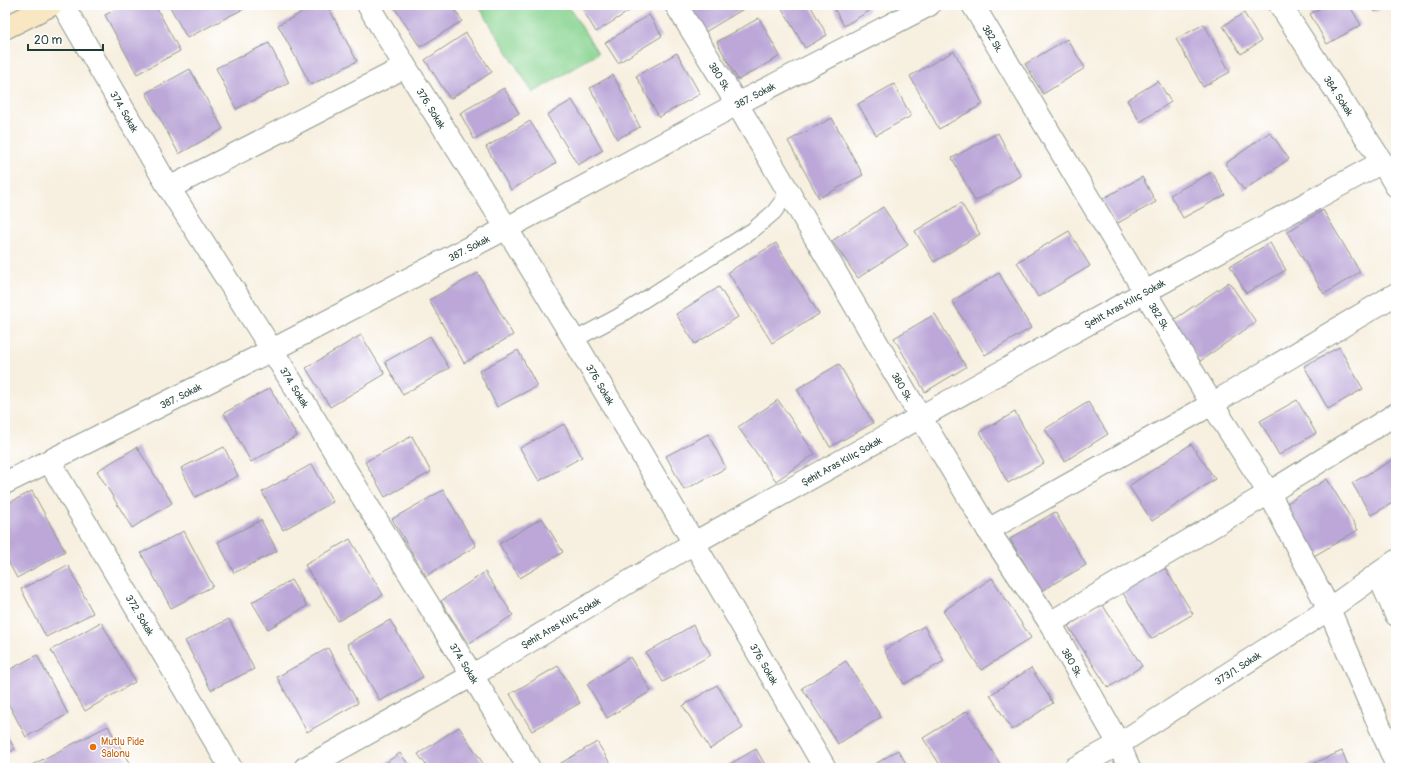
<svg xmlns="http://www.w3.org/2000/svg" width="1401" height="773" viewBox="0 0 1401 773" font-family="Pangolin,sans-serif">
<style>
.green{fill:#88d491;stroke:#548862}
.building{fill:#bca7d8}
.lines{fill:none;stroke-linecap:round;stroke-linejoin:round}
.lane-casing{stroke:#8b968a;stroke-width:17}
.street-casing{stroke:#8b968a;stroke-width:24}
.secondary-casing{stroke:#8b968a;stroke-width:24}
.lane{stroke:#fff;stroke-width:15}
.street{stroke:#fff;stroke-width:22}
.secondary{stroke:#f9e7c3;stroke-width:22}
.food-dot{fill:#e8710a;stroke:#fff;stroke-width:1.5}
.labels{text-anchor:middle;stroke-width:3;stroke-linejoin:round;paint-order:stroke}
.street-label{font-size:10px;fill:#1f3d34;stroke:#fff}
.food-label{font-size:10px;fill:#c56008;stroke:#fff;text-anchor:start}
</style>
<rect width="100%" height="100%" fill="#fff"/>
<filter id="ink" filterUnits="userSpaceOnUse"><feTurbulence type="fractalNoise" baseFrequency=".025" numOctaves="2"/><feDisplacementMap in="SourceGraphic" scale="8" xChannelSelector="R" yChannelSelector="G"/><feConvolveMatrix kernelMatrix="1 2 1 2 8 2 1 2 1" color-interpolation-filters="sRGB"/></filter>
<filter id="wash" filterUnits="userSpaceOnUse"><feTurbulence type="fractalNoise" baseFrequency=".012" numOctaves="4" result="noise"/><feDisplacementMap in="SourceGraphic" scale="16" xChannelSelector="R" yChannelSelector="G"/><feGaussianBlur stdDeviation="0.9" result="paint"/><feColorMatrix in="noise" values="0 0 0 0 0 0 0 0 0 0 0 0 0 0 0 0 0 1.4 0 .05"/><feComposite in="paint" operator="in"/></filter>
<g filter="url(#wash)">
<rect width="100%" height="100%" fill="#f7efdf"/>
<!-- green -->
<polygon class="green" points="478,5 568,5 598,53 533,93"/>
<g id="blocks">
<!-- building -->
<g class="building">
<polygon points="124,5 155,5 180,51 137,74 105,15"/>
<polygon points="169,5 248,5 249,6 187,38"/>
<polygon points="316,5 327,5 357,61 311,85 278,25"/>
<polygon points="393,5 452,5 462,21 420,47"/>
<polygon points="580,5 639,5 596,32"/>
<polygon points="689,5 750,5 705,32"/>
<polygon points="780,5 810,5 827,35 805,48"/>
<polygon points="832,5 866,5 869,11 844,26"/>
<polygon points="1326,5 1349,5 1361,25 1327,44 1310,14"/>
<polygon points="1371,5 1387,5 1375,12"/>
<polygon points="1244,13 1261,41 1241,54 1223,26"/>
<polygon points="649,15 662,36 618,63 605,43"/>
<polygon points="759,18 780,56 738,80 717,42"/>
<polygon points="1204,24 1230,72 1203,87 1176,39"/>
<polygon points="466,33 492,72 450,99 425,60"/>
<polygon points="1067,39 1085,68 1043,94 1025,64"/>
<polygon points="269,43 289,83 236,109 216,68"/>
<polygon points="954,51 983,104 939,129 910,76"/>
<polygon points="677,53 700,94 659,117 636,76"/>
<polygon points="190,69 223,129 179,154 146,93"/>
<polygon points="613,75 640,127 617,139 590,88"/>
<polygon points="1158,81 1171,102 1140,122 1127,100"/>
<polygon points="894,84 911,116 876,135 858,104"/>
<polygon points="504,88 519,113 474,139 460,113"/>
<polygon points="572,100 603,150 578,165 547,115"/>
<polygon points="832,118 863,175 819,198 788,141"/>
<polygon points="530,121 556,163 511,190 486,147"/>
<polygon points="1270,132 1289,159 1244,190 1225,164"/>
<polygon points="998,133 1021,176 975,201 952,158"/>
<polygon points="1212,172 1225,195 1183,218 1170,195"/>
<polygon points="1142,177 1156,202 1116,224 1102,199"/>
<polygon points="961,203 980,234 934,262 915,231"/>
<polygon points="883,207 908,245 858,278 832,241"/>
<polygon points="1323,210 1360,272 1324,294 1287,232"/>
<polygon points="1069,231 1090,266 1038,297 1017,262"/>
<polygon points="776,243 819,314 772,343 728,272"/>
<polygon points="1270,243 1286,270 1246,293 1230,266"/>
<polygon points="478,273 513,335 464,363 429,300"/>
<polygon points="999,273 1031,328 985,355 952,301"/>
<polygon points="1229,282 1256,322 1200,361 1172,321"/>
<polygon points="719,287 738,317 695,344 676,314"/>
<polygon points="935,314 966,367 925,392 894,338"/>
<polygon points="361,335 385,374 330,407 306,368"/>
<polygon points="430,336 449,368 403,395 385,362"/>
<polygon points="1339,347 1363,389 1328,409 1304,366"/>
<polygon points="518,350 537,386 497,407 479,371"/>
<polygon points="839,364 873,423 830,447 797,389"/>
<polygon points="270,388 297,436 251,462 224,413"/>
<polygon points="778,400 815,454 776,481 738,427"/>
<polygon points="1297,400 1316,433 1279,455 1260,421"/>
<polygon points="1088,402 1108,434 1065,461 1045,429"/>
<polygon points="1015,412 1044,463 1008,483 980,432"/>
<polygon points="564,424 582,457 539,481 520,448"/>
<polygon points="708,434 726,468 684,490 666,456"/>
<polygon points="412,436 431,472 385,497 365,462"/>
<polygon points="1191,444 1215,479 1152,521 1129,486"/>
<polygon points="137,447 172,503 132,528 97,471"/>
<polygon points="224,447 238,476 195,497 181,468"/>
<polygon points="1396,458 1396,501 1371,515 1352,483"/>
<polygon points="312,464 333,502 283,530 262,492"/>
<polygon points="1327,479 1358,530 1314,556 1284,505"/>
<polygon points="443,490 476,546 426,576 392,519"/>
<polygon points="32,491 65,551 17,578 5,556 5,505"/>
<polygon points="1055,512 1086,565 1041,591 1010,539"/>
<polygon points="542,518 563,552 520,578 499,544"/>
<polygon points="261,520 277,551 234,573 218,542"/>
<polygon points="184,531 213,586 171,608 141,553"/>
<polygon points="350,539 383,595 338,621 305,565"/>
<polygon points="1160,560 1193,614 1151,639 1118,585"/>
<polygon points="68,565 93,613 46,637 21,589"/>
<polygon points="485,572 513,615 468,644 441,601"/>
<polygon points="992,578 1031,638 981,670 943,611"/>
<polygon points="291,580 307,606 268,629 252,602"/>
<polygon points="1102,604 1142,666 1108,688 1068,626"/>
<polygon points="229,619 254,669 211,690 185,641"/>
<polygon points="390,620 423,677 380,701 347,644"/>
<polygon points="101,622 135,682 85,711 51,650"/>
<polygon points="693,625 711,655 663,682 646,653"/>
<polygon points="924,626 944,661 904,684 884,650"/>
<polygon points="328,648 358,703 307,732 277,677"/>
<polygon points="37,655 68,714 26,737 5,697 5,672"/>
<polygon points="630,657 651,691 607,718 587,684"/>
<polygon points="846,661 881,717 838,744 802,688"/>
<polygon points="558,666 580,703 532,731 510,694"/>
<polygon points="1031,668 1053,703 1012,730 990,695"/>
<polygon points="717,685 743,728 710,749 683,706"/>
<polygon points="967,711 1002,767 1001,768 942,768 923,738"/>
<polygon points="108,726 132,768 26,768"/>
<polygon points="459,727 486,768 428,768 418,754"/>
<polygon points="5,732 15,749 5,755"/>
<polygon points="597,742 613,768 557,768 556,766"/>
<polygon points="756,749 767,768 723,768"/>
<polygon points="898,750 909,768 869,768"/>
<polygon points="1342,751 1349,768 1303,768"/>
<polygon points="400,753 411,768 378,768"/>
</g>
</g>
</g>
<g filter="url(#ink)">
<use href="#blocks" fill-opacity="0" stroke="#8b968a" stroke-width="1"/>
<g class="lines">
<defs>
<polyline id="lane" points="574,340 619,316 753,230 774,212 789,192"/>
<g id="street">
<path id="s1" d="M 63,5 L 169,188 L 272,350 L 529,768"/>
<path id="s2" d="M 368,5 C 413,81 461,154 507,229 C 616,407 720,588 825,768"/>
<path id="s3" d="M 676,5 L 737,104 L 921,418 L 988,530 L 1050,623 L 1119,744 L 1129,768"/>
<path id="s4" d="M 973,5 L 1212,404 L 1269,493 L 1329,609 L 1396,764"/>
<path id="s5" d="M 1280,5 L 1382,162 L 1396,186"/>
<polyline points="169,188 405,67"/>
<path id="s6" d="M 49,461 L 231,768"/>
<path id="s7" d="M 5,483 L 272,350 L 507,228 L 737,104 L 929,5"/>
<polyline points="988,530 1212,404 1396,294"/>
<polyline points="1378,574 1396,615"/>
<polyline points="1050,623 1269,493 1396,414"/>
<path id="s8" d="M 305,768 L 473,675 L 694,543 L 1145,292 L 1382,162"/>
<path id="s9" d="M 1075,768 L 1119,744 L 1329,609 L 1396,561"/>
</g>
<polyline id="secondary" points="5,28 51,5"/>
</defs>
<!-- lane casing -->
<use href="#lane" class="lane-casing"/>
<!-- street casing -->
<use href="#street" class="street-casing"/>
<!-- secondary casing -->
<use href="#secondary" class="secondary-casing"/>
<!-- lane -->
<use href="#lane" class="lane"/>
<!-- street -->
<use href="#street" class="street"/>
<!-- secondary -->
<use href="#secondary" class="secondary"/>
</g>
</g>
<!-- markers -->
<circle class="food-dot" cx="93" cy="747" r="4"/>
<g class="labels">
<!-- street labels -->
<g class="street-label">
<text dy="4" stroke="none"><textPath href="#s4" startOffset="39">382 Sk.</textPath></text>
<text dy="4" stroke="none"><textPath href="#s3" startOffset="84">380 Sk.</textPath></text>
<text dy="4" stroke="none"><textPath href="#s7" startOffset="844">387. Sokak</textPath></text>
<text dy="4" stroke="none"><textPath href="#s5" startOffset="108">384. Sokak</textPath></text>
<text dy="4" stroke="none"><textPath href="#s2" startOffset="121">376. Sokak</textPath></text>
<text dy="4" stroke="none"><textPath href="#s1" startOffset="123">374. Sokak</textPath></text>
<text dy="4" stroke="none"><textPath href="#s7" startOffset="520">387. Sokak</textPath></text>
<text dy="4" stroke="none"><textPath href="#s8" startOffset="942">Şehit Aras Kılıç Sokak</textPath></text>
<text dy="4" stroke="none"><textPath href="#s4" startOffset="363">382 Sk.</textPath></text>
<text dy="4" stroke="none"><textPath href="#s2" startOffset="445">376. Sokak</textPath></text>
<text dy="4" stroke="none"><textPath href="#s1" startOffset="447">374. Sokak</textPath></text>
<text dy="4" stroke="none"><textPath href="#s3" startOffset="444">380 Sk.</textPath></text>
<text dy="4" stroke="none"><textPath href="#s7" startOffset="196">387. Sokak</textPath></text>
<text dy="4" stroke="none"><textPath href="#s8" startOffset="618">Şehit Aras Kılıç Sokak</textPath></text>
<text dy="4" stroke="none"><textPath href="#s6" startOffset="179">372. Sokak</textPath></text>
<text dy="4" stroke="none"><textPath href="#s8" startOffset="294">Şehit Aras Kılıç Sokak</textPath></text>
<text dy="4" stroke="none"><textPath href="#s3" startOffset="768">380 Sk.</textPath></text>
<text dy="4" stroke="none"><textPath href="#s1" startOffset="771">374. Sokak</textPath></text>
<text dy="4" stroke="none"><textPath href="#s2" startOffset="769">376. Sokak</textPath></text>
<text dy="4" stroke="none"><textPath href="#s9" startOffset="191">373/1. Sokak</textPath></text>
</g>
<!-- food labels -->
<g class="food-label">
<text x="101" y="745">Mutlu Pide<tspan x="101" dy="12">Salonu</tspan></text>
</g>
</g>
<!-- margin -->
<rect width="1401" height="773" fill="none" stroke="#fff" stroke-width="20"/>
<!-- scale -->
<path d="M28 44v6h75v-6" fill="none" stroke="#1f3d34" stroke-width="2"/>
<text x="34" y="44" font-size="12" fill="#1f3d34" stroke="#ffffff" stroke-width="3" paint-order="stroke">20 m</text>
</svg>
